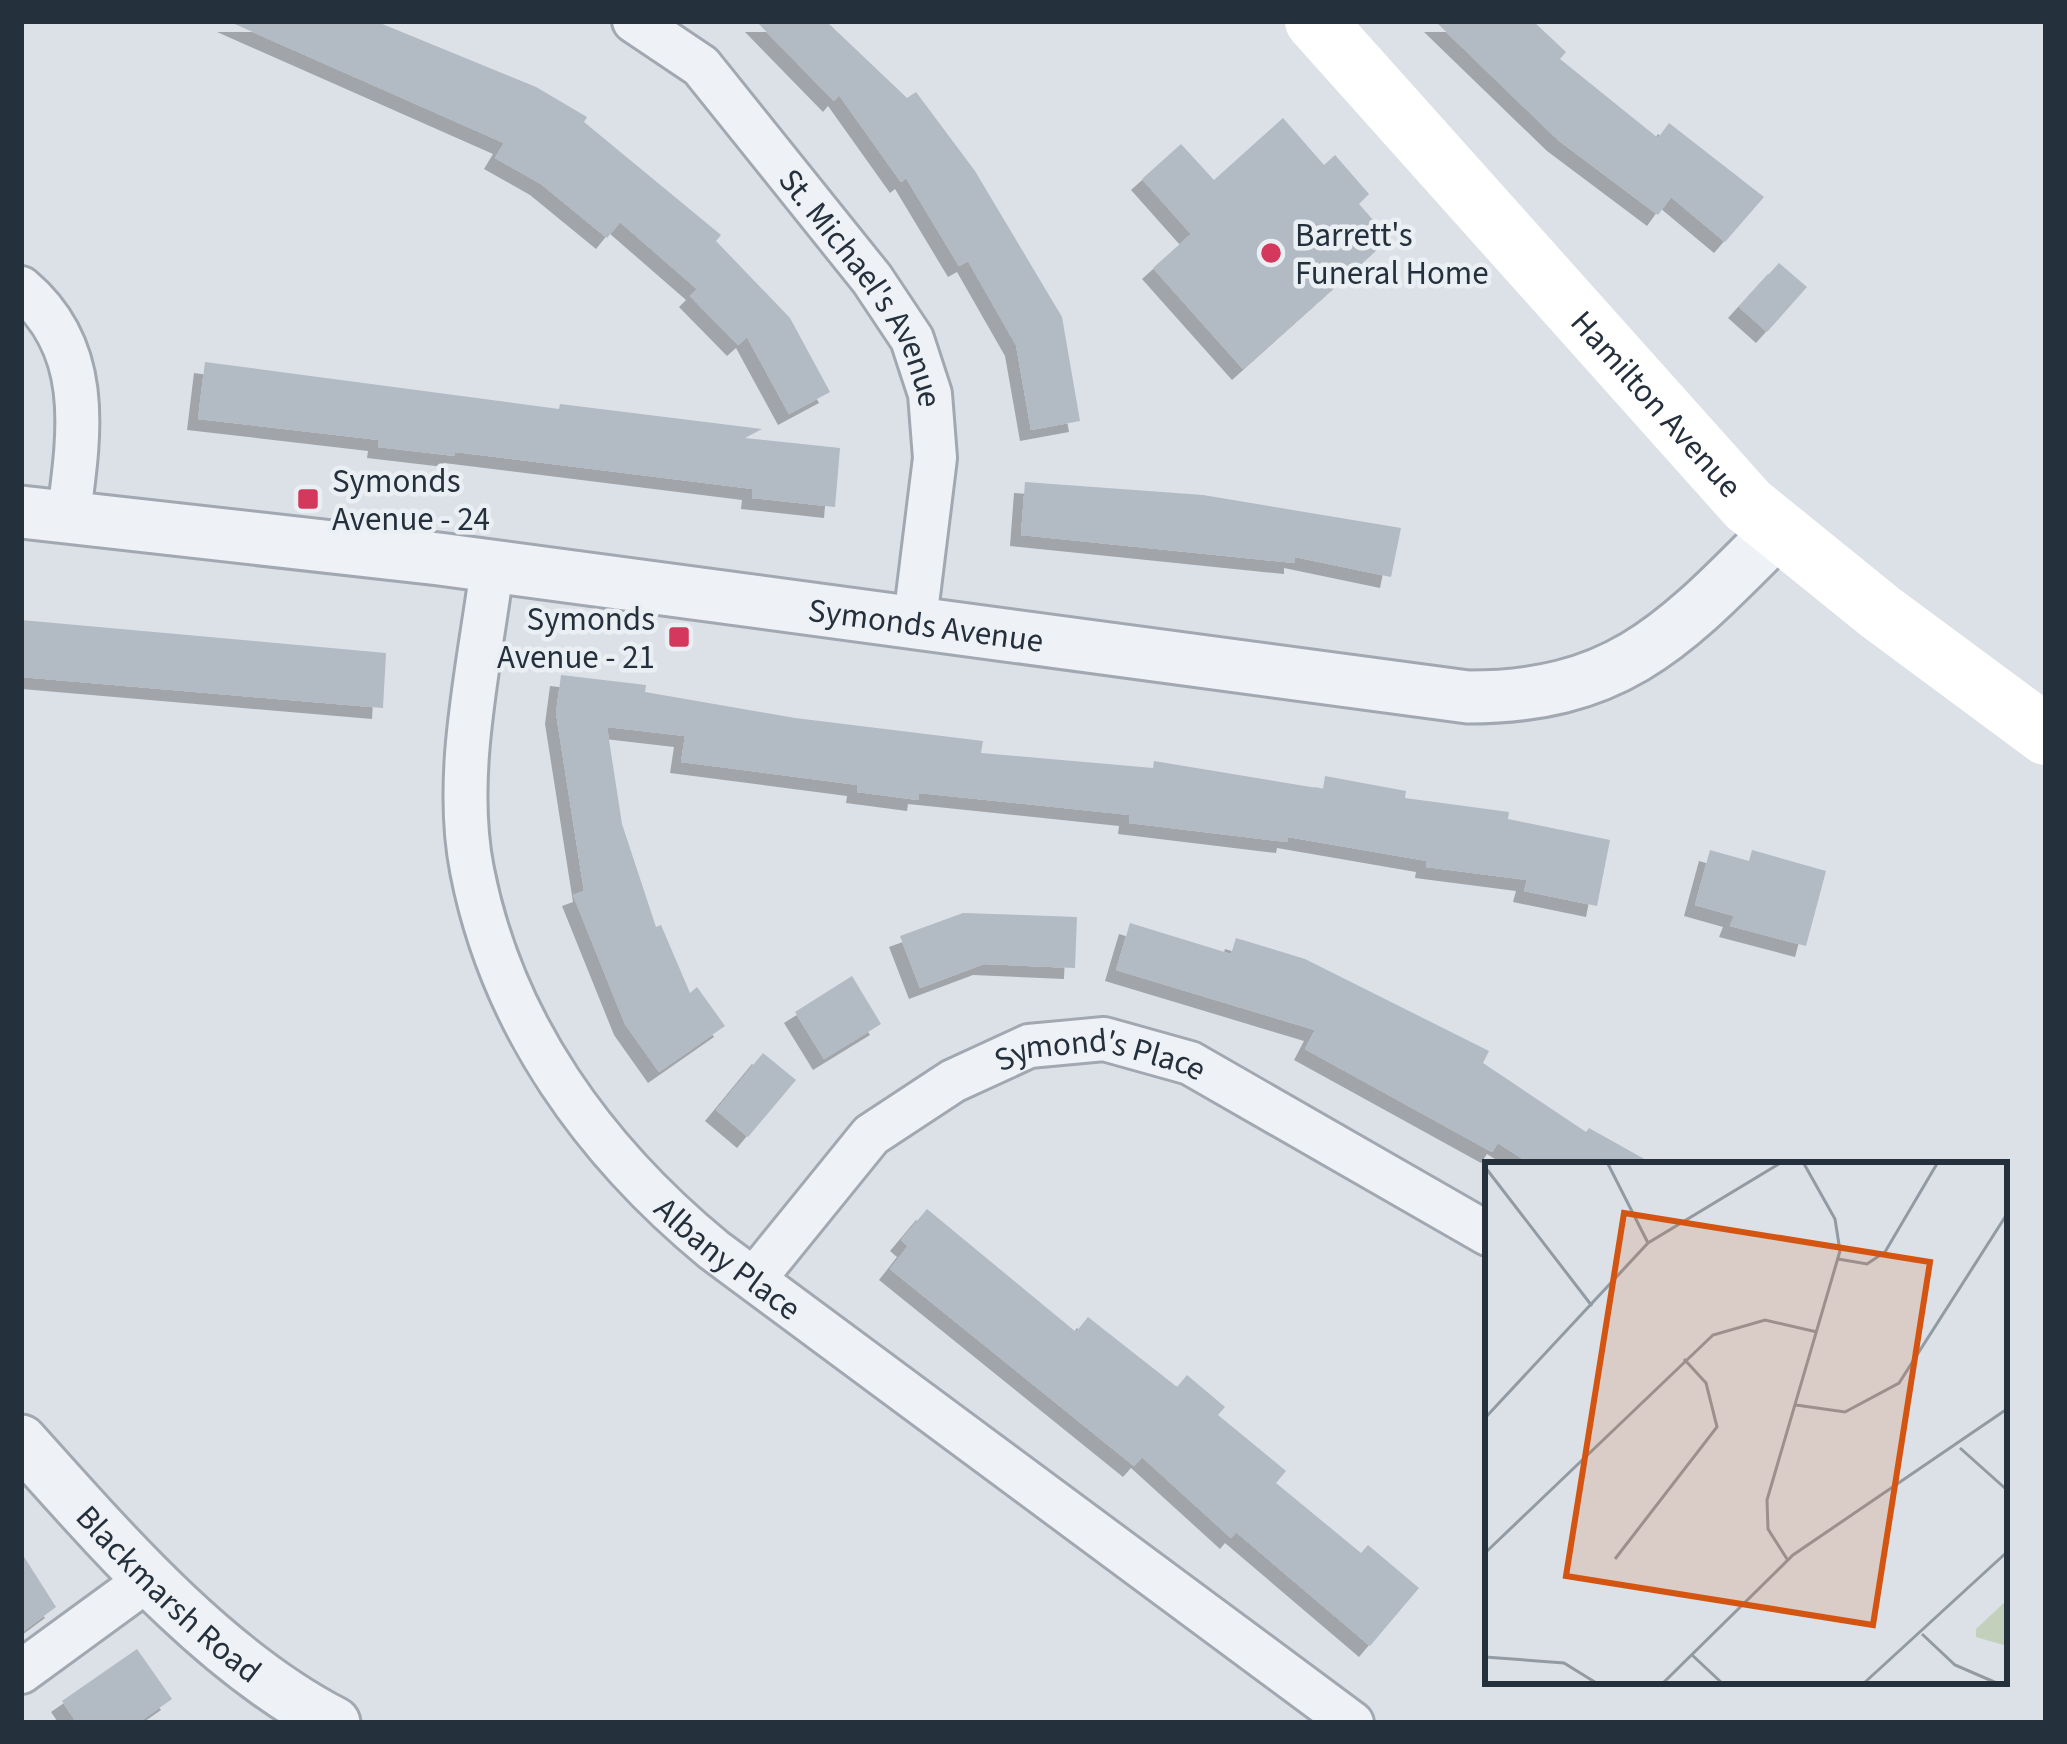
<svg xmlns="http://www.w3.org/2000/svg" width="2067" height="1744" viewBox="0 0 2067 1744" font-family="'Source Sans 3',sans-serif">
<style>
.building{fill:#b2bac3;filter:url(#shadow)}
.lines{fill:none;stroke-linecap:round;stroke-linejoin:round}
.minor-casing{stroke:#a1a8b1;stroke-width:48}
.tertiary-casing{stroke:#a1a8b1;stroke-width:57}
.minor{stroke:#eef1f5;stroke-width:42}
.tertiary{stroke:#eef1f5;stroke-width:51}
.secondary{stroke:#fff;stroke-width:60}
.poi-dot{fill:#d4385d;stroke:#eaeff4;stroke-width:4.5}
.labels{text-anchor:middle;stroke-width:9;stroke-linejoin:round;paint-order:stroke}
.poi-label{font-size:33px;fill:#25303d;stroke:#eaeff4;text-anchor:start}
.street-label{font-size:33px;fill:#25303d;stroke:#eaeff4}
.inset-road{fill:none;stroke:#929aa3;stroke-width:3}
.view{fill:#d45511;fill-opacity:0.15;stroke:#d45511;stroke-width:6}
.inset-edge{fill:none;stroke:#25303d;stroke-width:6}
</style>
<defs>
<filter id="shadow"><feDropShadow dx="-11" dy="11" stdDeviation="0" flood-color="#0004"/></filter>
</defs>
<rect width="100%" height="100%" fill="#dbe1e7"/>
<!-- building -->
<g class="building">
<polygon points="228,21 375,21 536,87 587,117 584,122 721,235 716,241 790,318 830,392 789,414 747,337 738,345 690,296 697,289 620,222 607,238 541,184 495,158 504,143"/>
<polygon points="756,21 826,21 907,98 916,92 975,171 1062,317 1080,421 1031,430 1016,345 968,261 959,266 906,178 901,182 839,95 834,101"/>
<polygon points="1435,21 1533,21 1566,52 1560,59 1658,138 1669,123 1764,197 1725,242 1671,197 1658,215 1558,140"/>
<polygon points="1283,118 1324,165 1335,155 1369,194 1359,204 1389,238 1243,369 1153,268 1191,234 1142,179 1181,144 1214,180"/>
<polygon points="1779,263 1807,287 1767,332 1739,307"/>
<polygon points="205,362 559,409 560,404 762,429 745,438 840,448 835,507 752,498 753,489 455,452 455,456 378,447 379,440 198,419"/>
<polygon points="1025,482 1203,495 1401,528 1391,577 1295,557 1295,563 1021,535"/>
<polygon points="21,620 386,653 383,708 21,677"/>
<polygon points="561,675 646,685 645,692 795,718 983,741 981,753 1153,768 1154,761 1323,789 1325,776 1406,791 1405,798 1509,812 1508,819 1610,840 1597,906 1524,891 1527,880 1426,867 1427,861 1288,837 1287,842 1129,823 1130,815 919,793 918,800 857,792 858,785 681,762 685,736 607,727 622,824 656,927 661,925 690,993 697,987 725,1026 659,1072 625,1024 573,895 584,891 556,713"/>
<polygon points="1710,850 1749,861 1752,850 1826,871 1806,946 1730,926 1734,916 1695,905"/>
<polygon points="963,913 1077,917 1075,968 984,964 920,988 900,936"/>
<polygon points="1130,923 1231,954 1236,938 1305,959 1489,1051 1483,1063 1586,1132 1589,1128 1655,1165 1532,1165 1498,1143 1492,1152 1305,1049 1315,1030 1116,970"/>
<polygon points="852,976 881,1024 824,1059 795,1012"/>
<polygon points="763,1053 796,1080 748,1137 716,1110"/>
<polygon points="927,1209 1076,1332 1088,1317 1177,1387 1187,1375 1225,1407 1218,1415 1286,1471 1276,1483 1361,1553 1368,1545 1419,1588 1370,1646 1236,1532 1231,1538 1142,1457 1134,1466 890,1269 908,1246 901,1240"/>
<polygon points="21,1552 56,1607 21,1633"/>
<polygon points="137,1649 172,1699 138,1723 77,1723 62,1701"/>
</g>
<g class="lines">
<defs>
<g id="minor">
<path id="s1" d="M 634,21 L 701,66 L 872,279 L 912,339 L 930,394 L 935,458 L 915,620"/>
<path d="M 21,288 C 92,348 80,430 69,513"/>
<path id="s2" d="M 492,568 C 480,663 453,774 472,870 C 502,1025 595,1152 714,1250 L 1352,1723"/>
<path id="s3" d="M 755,1278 L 871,1135 L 953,1081 L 1029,1046 L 1104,1039 L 1190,1063 L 1488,1234"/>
<polyline points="21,1672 147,1580"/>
</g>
<g id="tertiary">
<path id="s4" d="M 21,512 L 439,559 L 1468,697 C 1621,697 1676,633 1778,531"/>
<path id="s5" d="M 21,1441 C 110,1540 214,1661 334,1723"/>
</g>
</defs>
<!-- minor casing -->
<use href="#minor" class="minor-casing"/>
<!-- tertiary casing -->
<use href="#tertiary" class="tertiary-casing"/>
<!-- minor -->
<use href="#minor" class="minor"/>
<!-- tertiary -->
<use href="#tertiary" class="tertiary"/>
<!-- secondary -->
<path class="secondary" id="s6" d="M 1315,21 L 1748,505 L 1880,612 L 2046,735"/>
</g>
<!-- markers -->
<g class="poi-dot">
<circle cx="1271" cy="253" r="12"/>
<rect x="296" y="487" width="24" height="24" rx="6"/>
<rect x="667" y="625" width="24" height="24" rx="6"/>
</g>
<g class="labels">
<!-- poi labels -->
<g class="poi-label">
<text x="1295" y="246">Barrett's<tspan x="1295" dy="38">Funeral Home</tspan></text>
<text x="332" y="492">Symonds<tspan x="332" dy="38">Avenue - 24</tspan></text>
<text x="655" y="630" text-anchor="end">Symonds<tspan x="655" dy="38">Avenue - 21</tspan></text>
</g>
<!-- street labels -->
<g class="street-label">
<text dy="12" stroke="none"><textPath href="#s1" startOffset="357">St. Michael's Avenue</textPath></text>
<text dy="12" stroke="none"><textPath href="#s6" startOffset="513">Hamilton Avenue</textPath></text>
<text dy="12" stroke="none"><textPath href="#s4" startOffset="912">Symonds Avenue</textPath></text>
<text dy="12" stroke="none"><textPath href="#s3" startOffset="438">Symond's Place</textPath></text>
<text dy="12" stroke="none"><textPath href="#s2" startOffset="780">Albany Place</textPath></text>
<text dy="12" stroke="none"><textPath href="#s5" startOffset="213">Blackmarsh Road</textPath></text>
</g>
</g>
<!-- overview -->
<g transform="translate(1485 1162)">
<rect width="522" height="522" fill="#dbe1e7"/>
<path d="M 522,438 L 522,484 L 491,475 L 491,467 Z" fill="#c3d1bc"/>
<path class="inset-road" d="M 122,0 L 163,81M 0,5 L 107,144M 353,97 L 382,102 L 400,90 L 453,0M 311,243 L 360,250 L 414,221 L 522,52M 0,256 L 163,81 L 297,0M 475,286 L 522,328M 0,391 L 228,173 L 280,158 L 332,170M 130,397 L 232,265 L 221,221 L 199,197M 302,397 L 283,367 L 282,338 L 355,89 L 350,57 L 318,0M 437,472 L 470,503 L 514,522M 206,492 L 238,522M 0,495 L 79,501 L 113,522M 177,522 L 308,393 L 522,247M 378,522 L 522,390"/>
<path class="view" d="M 139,51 L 445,100 L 388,463 L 81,414 Z"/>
<rect width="522" height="522" class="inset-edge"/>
</g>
<!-- border -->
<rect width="2067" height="1744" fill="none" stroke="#25303d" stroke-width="48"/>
</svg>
